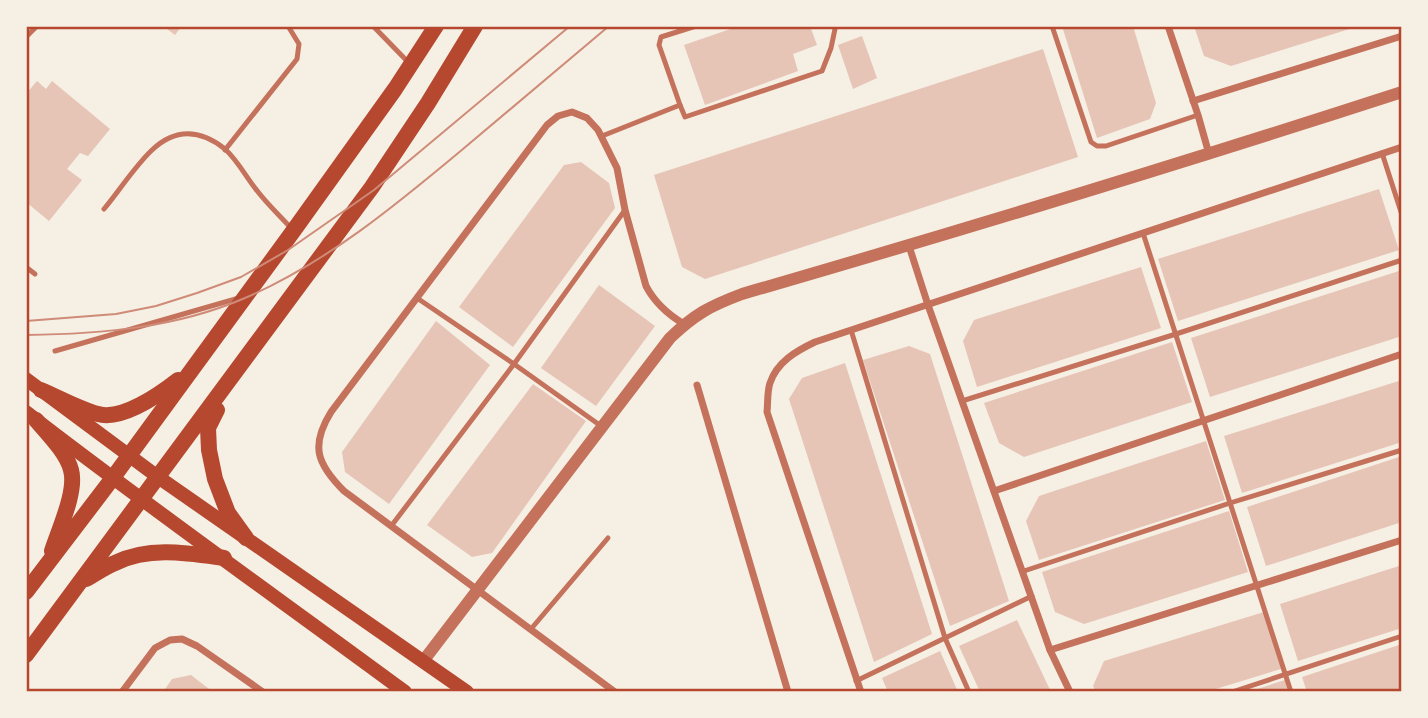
<svg xmlns="http://www.w3.org/2000/svg" width="1428" height="718" viewBox="0 0 1428 718" font-family="'PT Sans',sans-serif">
<style>
.building{fill:#e6c5b7}
.lines{fill:none;stroke-linecap:round;stroke-linejoin:round}
.service{stroke:#c5725c;stroke-width:5}
.minor{stroke:#c5725c;stroke-width:7}
.tertiary{stroke:#c5725c;stroke-width:12}
.secondary{stroke:#b5482f;stroke-width:14}
.primary{stroke:#b5482f;stroke-width:16}
.tram{stroke:#cf8b77;stroke-width:2}
.neatline{fill:none;stroke:#b5482f;stroke-width:2.5}
</style>
<rect width="100%" height="100%" fill="#f6efe4"/>
<!-- building -->
<g class="building">
<polygon points="163,26 182,26 175,35"/>
<polygon points="739,26 810,26 817,45 793,54 798,71 705,105 684,45"/>
<polygon points="1062,26 1133,26 1156,103 1150,119 1097,138"/>
<polygon points="1194,26 1356,26 1356,27 1231,66 1204,56"/>
<polygon points="862,36 877,78 853,89 838,45"/>
<polygon points="1043,49 1078,157 705,279 682,267 654,175"/>
<polygon points="37,81 46,89 52,81 110,129 88,156 80,153 67,169 82,180 49,221 26,202 26,94"/>
<polygon points="581,162 609,183 615,208 513,347 459,307 564,165"/>
<polygon points="1379,189 1399,250 1178,321 1158,259"/>
<polygon points="1141,267 1161,328 977,387 963,341 974,320"/>
<polygon points="1402,270 1402,336 1210,397 1191,338"/>
<polygon points="599,285 655,326 596,406 541,368"/>
<polygon points="436,321 490,365 389,504 345,472 342,452"/>
<polygon points="1172,342 1192,402 1024,457 999,443 984,403"/>
<polygon points="909,346 930,354 1009,601 950,626 863,360"/>
<polygon points="845,363 932,634 874,662 789,399 802,378"/>
<polygon points="1402,380 1402,442 1242,493 1224,436"/>
<polygon points="533,384 586,421 492,553 472,557 427,525"/>
<polygon points="1206,441 1225,500 1039,560 1026,521 1039,496"/>
<polygon points="1402,456 1402,522 1266,566 1247,507"/>
<polygon points="1229,511 1248,572 1084,624 1055,612 1042,572"/>
<polygon points="1402,565 1402,628 1298,661 1280,604"/>
<polygon points="1264,612 1281,669 1206,692 1096,692 1093,686 1104,661"/>
<polygon points="1017,620 1051,692 980,692 959,646"/>
<polygon points="1402,644 1402,692 1307,692 1302,677"/>
<polygon points="940,651 958,692 888,692 882,678"/>
<polygon points="191,675 213,692 163,692 172,679"/>
<polygon points="1285,680 1288,692 1252,692 1251,691"/>
</g>
<g class="lines">
<!-- service -->
<g class="service">
<polyline points="373,26 410,64"/>
<polyline points="1052,26 1091,142 1097,146 1106,146 1198,115"/>
<polyline points="26,37 37,26"/>
<polyline points="680,105 685,117 822,71 831,48 835,29 834,26"/>
<polyline points="602,136 680,105 659,45 661,37 696,26"/>
<polyline points="225,150 297,59 299,44 288,26"/>
<polyline points="1382,153 1402,215"/>
<path d="M 104,209 C 119,191 135,166 152,150 C 175,128 200,129 225,149 C 237,160 245,175 255,188 C 265,202 279,215 291,228"/>
<polyline points="1143,233 1291,692"/>
<polyline points="26,267 35,274"/>
<polyline points="417,298 514,364 601,426"/>
<polyline points="851,330 945,638 969,692"/>
<polyline points="55,351 239,298"/>
<polyline points="962,401 1176,334 1402,260"/>
<polyline points="392,525 514,364 625,210"/>
<polyline points="1024,571 1230,503 1402,450"/>
<polyline points="531,629 608,538"/>
<polyline points="856,681 1032,596"/>
<polyline points="1232,692 1402,636"/>
</g>
<!-- minor -->
<g class="minor">
<polyline points="1168,26 1198,115 1209,154"/>
<polyline points="1193,101 1402,36"/>
<polyline points="909,246 928,305 1050,650 1070,692"/>
<polyline points="697,385 788,692"/>
<polyline points="994,491 1402,354"/>
<polyline points="1050,650 1402,540"/>
<polyline points="122,692 155,648 170,640 182,639 197,646 263,692"/>
<path d="M 615,692 L 344,491 C 317,464 310,446 331,412 L 547,125 L 558,116 L 572,112 L 587,118 L 598,130 L 617,168 L 625,210 L 646,286 C 655,303 667,314 684,324"/>
<path d="M 861,692 L 767,412 C 768,403 767,392 770,383 C 777,362 796,351 815,342 L 1402,147"/>
</g>
<!-- tertiary -->
<path class="tertiary" d="M 424,660 L 670,338 C 695,314 710,306 742,294 C 963,230 1183,163 1402,92"/>
<!-- secondary -->
<g class="secondary">
<polyline points="26,379 158,477 467,692"/>
<path d="M 26,412 C 150,508 279,599 405,692"/>
</g>
<!-- primary -->
<g class="primary">
<path d="M 41,390 C 60,398 79,409 98,414 C 122,421 160,394 178,380"/>
<polyline points="217,410 208,428 209,450 215,479 228,513 246,538"/>
<path d="M 36,420 C 47,433 67,453 71,470 C 77,491 59,529 52,551"/>
<path d="M 86,579 C 95,574 105,567 115,563 C 149,546 188,553 224,558"/>
<polyline points="26,592 112,479 294,230 395,89 436,26"/>
<polyline points="26,655 372,187 428,103 475,26"/>
</g>
<!-- tram -->
<g class="tram">
<polyline points="26,321 116,314 156,306 197,293 241,277 288,250 374,190 570,26"/>
<path d="M 26,335 C 101,334 175,328 245,298 C 326,263 396,205 463,149 C 512,108 561,67 609,26"/>
</g>
</g>
<!-- border -->
<rect width="1428" height="718" fill="none" stroke="#f6efe4" stroke-width="56"/>
<rect x="28" y="28" width="1372" height="662" class="neatline"/>
</svg>
